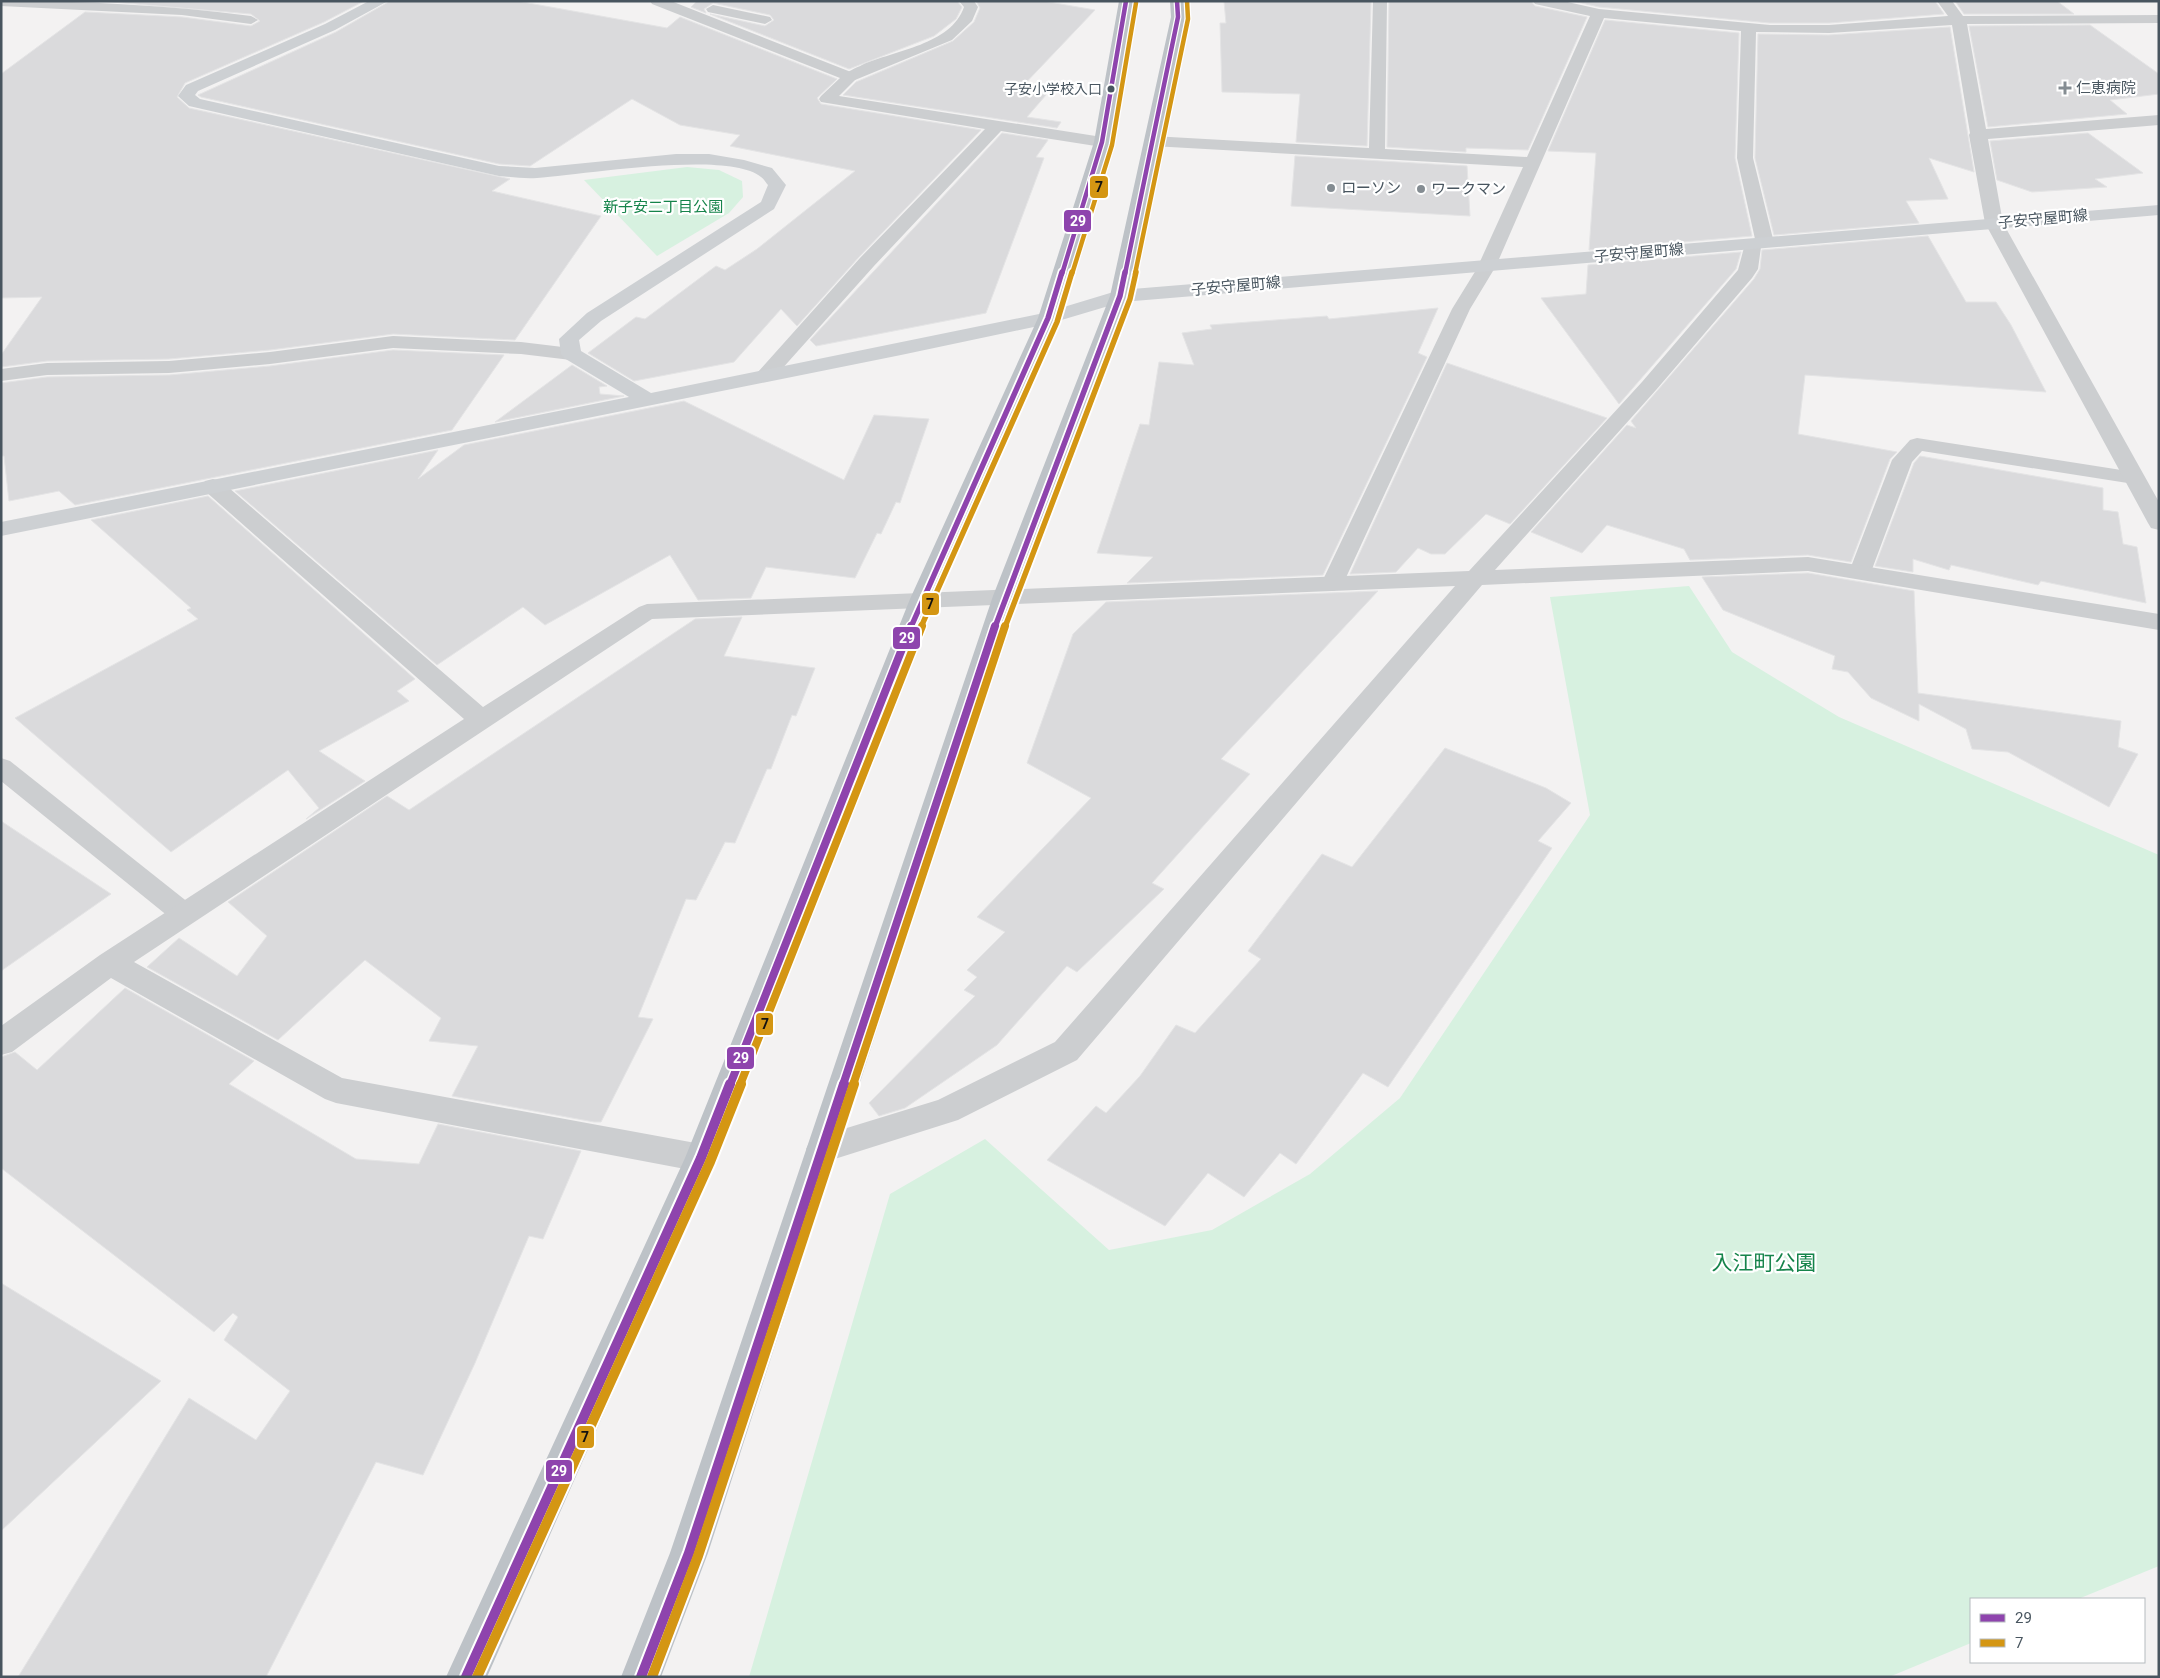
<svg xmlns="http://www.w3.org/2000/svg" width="2160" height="1678" viewBox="0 0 2160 1678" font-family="Roboto,'Noto Sans JP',sans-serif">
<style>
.green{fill:#d7f1e0}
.building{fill:#dadadc;stroke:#e4e4e5}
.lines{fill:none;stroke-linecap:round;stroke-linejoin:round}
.lane{fill:#ccced0;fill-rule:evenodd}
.street{fill:#ccced0;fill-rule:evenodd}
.secondary{fill:#cdd0d3;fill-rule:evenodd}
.highway{fill:#bdc2c7;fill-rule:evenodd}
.bus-1-far3-casing{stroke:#fff;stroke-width:7}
.bus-1-far2-casing{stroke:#fff;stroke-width:9}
.bus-1-far1-casing{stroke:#fff;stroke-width:11}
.bus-1-casing{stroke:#fff;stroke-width:14}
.bus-2-far3-casing{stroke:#fff;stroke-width:7}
.bus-2-far2-casing{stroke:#fff;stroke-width:9}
.bus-2-far1-casing{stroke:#fff;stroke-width:11}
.bus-2-casing{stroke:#fff;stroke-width:14}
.bus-1-far3{stroke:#8e44ad;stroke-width:4.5}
.bus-1-far2{stroke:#8e44ad;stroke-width:5.5}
.bus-1-far1{stroke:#8e44ad;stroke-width:8}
.bus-1{stroke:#8e44ad;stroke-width:10}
.bus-2-far3{stroke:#d49613;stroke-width:4.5}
.bus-2-far2{stroke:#d49613;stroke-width:5.5}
.bus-2-far1{stroke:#d49613;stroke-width:8}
.bus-2{stroke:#d49613;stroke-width:10}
.poi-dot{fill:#848c92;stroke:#fff;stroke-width:2}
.bus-dot{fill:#48555f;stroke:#fff;stroke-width:2}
.labels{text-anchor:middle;stroke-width:4.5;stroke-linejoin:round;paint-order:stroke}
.far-bus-label{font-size:14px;fill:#48555f;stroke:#fff;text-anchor:end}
.far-poi-label{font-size:15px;fill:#48555f;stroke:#fff;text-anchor:start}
.far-park-label{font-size:15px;fill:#16844b;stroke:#fff}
.far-street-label{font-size:15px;fill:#48555f;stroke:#fff}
.near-park-label{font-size:21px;fill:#16844b;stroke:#fff}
.line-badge{stroke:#fff;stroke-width:2}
.badge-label{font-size:14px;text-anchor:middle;font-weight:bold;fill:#fff}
.pale-badge-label{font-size:14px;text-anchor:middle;font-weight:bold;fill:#111}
</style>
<rect width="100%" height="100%" fill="#f3f2f2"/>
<!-- green -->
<g class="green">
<polygon points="687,167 719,170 742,181 743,197 729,213 657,256 584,180"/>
<polygon points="1689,586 1732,652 1839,717 2159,855 2159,1566 2078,1599 1971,1599 1971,1643 1889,1677 749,1677 890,1194 985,1139 1109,1250 1212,1230 1310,1174 1400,1098 1590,815 1550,597"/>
</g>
<!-- building -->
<g class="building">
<polygon points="101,1 364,1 324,22 185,83 177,97 189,108 510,179 492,191 601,216 515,340 393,334 270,350 169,359 47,361 1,367 1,355 42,297 1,298 1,74 85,12 182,17 251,26 260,21 251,14"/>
<polygon points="390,1 517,1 667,28 680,17 837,79 817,98 821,104 981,130 859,257 797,326 781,309 734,362 634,381 588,353 636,317 645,319 716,266 725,270 757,249 855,171 730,146 740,135 680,125 632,99 530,166 499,164 201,97 198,95 336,32"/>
<polygon points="697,1 957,1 962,7 956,19 934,36 849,69 710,14 765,26 774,20 770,15 713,3 704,9 706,13 691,7"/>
<polygon points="976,1 1043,1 1095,10 1018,91 1046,95 1027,117 1061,122 1057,128 843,95 856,82 953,41 974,22 980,8"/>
<polygon points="1224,1 1371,1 1367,146 1296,142 1300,94 1222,92 1220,23 1226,23"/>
<polygon points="1389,1 1531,1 1535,6 1587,17 1528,150 1466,148 1466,152 1387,147"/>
<polygon points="1573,1 1935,1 1944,14 1829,23 1770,23 1599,7"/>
<polygon points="1955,1 2057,1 2074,14 1964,14"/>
<polygon points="1605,20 1739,33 1735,158 1752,236 1589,250 1596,153 1548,151"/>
<polygon points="2090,25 2159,74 2159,94 2110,100 2127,114 1988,127 1969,26"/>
<polygon points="1950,27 1974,172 1929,158 1948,199 1906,201 1919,223 1774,235 1755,158 1758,34 1829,35"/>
<polygon points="1002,133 1048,140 1036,157 1044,158 986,313 816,346 810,340"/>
<polygon points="2088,133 2143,173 2095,179 2107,187 2032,192 1997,180 1990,141"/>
<polygon points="1295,156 1467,166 1470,216 1291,206"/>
<polygon points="1928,236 1966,302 1996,302 2011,325 2046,392 1805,375 1798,434 1897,452 1890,459 1851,562 1808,555 1690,560 1684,549 1607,525 1582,553 1531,532 1627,425 1636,428 1631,421 1754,279 1760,269 1762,250"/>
<polygon points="1741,252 1736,269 1619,404 1541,298 1586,294 1588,265"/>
<polygon points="1438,308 1418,353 1427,357 1323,575 1127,583 1153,557 1097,553 1140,424 1149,425 1159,362 1194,365 1182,333 1212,329 1210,325 1327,316 1329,319"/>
<polygon points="393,350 504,355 452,430 75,505 59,491 9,501 4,456 1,456 1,383 47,377 169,375 270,366"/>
<polygon points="1447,363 1607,418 1510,524 1486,514 1445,554 1431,554 1418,548 1396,572 1350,574"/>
<polygon points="572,365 607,386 599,387 600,394 624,396 495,422"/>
<polygon points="684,401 844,480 874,415 929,419 900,503 896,502 881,534 877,533 855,578 766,567 751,598 698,600 670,555 545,625 523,607 437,665 235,491 438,450 418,479 464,445"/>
<polygon points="1920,456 2103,488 2103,510 2118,512 2123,544 2137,547 2146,603 2041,581 2038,585 1951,565 1949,570 1913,559 1913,572 1875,566 1914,463"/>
<polygon points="208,496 415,679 397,691 409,701 319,751 365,781 306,819 319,808 288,770 171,852 15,718 198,619 187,610 191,608 91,520"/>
<polygon points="1808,573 1914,591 1918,693 2121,721 2118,747 2138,754 2109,807 2008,752 1972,749 1966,729 1919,704 1919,721 1871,698 1848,672 1832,669 1835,656 1723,610 1702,577"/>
<polygon points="1378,591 1221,759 1250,774 1152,883 1164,889 1077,972 1067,966 997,1045 905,1108 879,1116 869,1103 975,996 964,990 977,977 967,970 1005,932 977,917 1091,798 1027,763 1073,634 1106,602"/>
<polygon points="742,617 724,656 815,668 796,716 792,715 771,769 767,769 735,843 725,842 696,900 686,899 638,1017 653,1019 601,1122 594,1122 452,1096 478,1046 429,1041 441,1018 365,960 278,1040 147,967 179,938 237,976 267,936 228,902 387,796 409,810 695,619"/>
<polygon points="1445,748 1546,788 1571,803 1538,841 1552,848 1388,1087 1363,1073 1296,1164 1280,1153 1244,1197 1208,1173 1165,1226 1047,1160 1096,1106 1106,1113 1140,1076 1176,1025 1195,1033 1261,959 1248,951 1322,854 1352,867"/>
<polygon points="1,821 111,894 1,971"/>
<polygon points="125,988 254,1061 229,1084 356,1159 419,1164 438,1124 581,1151 543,1239 529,1236 475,1363 423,1475 376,1462 266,1677 18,1677 189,1398 256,1440 290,1391 224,1340 238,1317 233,1313 214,1332 1,1168 1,1057 15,1052 37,1070"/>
<polygon points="1,1283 161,1381 1,1531"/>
</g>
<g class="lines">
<!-- lane -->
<g class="lane">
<path d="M 959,1 L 974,1 L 978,7 L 972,21 L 952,40 L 855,80 L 850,81 L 843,77 C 847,71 856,68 862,65 C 895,50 951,45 964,7 Z"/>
<polygon points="1487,261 1493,262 1496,266 1470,309 1343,584 1340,589 1332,591 1324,589 1321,584 1452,309 1481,262"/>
<polygon points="1917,438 2134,472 2141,474 2144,478 2141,482 2134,484 1922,451 1912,462 1871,572 1868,577 1860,579 1852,577 1849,572 1892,460 1910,440"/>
<polygon points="1,758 10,761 194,907 198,914 194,921 184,924 174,921 1,781"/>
</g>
<!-- street -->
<g class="street">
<path d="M 1,1 C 85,1 168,5 251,16 L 258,20 L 251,24 L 182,15 L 1,6 Z"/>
<polygon points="650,1 671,1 856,74 858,77 839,96 1102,137 1108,138 1110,142 1108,146 1102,147 1001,131 874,266 772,380 765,382 758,380 755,376 758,372 860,258 985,129 821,102 819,99 821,96 840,78 652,4"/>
<polygon points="1373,1 1387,1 1385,149 1527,157 1590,16 1535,4 1533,1 1563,1 1599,9 1770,25 1829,25 1948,16 1937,1 1952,1 1963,16 2159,15 2159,23 1967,24 1986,129 2159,115 2159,125 1988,139 2003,223 2159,502 2159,530 2151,528 2148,523 1985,223 1969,135 1970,133 1952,25 1829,33 1756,32 1753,158 1774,243 1771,247 1761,247 1758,269 1752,278 1656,390 1495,570 1808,557 2159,614 2159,630 1808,571 1482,585 1077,1060 958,1120 822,1163 811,1159 806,1149 811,1139 938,1100 1055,1042 1455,586 652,619 134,962 342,1078 701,1144 712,1148 717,1158 712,1168 701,1172 336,1103 325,1099 111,978 12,1052 1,1055 1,1026 100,955 464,719 205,491 202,486 205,481 213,479 221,481 483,707 639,607 647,604 1469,571 1642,382 1738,270 1746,240 1755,239 1737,158 1741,31 1604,18 1496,266 1494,270 1480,270 1478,266 1523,167 1152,146 1146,145 1144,141 1146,137 1152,136 1369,148"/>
<polygon points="713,5 770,17 772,20 765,24 708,12 706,9"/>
<polygon points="393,336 521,342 571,348 578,350 581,354 578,358 571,360 521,354 393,348 270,364 169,373 47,375 1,381 1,369 47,363 169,361 270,352"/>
</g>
<!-- secondary -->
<path class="secondary" d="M 369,1 L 388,1 L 335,30 L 198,91 L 195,95 L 200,99 L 499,166 L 535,168 L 676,154 L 709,154 L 744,160 L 772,168 L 786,185 L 774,209 L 601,321 L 579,340 L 581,351 L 651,393 L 1044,313 L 1120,290 L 2159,205 L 2159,215 L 1122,302 L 1048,324 L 901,355 L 1,536 L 1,522 L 629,397 L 564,358 L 561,354 L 559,339 L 587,313 L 761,202 L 768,185 C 766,183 764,179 761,177 C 728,150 582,175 537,178 C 525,179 512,177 499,176 L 189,106 L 178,96 L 186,85 L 325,24 Z"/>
<!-- highway -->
<g class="highway">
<polygon points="1119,1 1133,1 1110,142 1058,318 934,599 717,1158 487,1677 446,1677 685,1158 910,599 1038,318 1094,142"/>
<polygon points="1170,1 1184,1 1185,17 1130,296 1017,596 708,1553 661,1677 621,1677 670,1553 993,596 1110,296 1171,17"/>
</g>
<defs>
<g id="bus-1-far3">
<polyline points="1062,274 1102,142 1126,1"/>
<polyline points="1125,274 1178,17 1177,1"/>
</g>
<g id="bus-1-far2">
<polyline points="911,627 1048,318 1062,272"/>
<polyline points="995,627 1120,296 1125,272"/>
</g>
<g id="bus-1-far1">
<polyline points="730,1085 911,626"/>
<polyline points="843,1085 995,626"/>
</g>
<g id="bus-1">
<polyline points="466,1677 701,1158 730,1084"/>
<polyline points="641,1677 689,1553 844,1084"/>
</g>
<g id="bus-2-far3">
<polyline points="1072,274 1112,145 1136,3"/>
<polyline points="1135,274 1188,19 1187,1"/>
</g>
<g id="bus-2-far2">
<polyline points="921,627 1057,322 1072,272"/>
<polyline points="1005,627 1130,299 1136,272"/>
</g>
<g id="bus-2-far1">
<polyline points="740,1085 922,626"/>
<polyline points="853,1085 1005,626"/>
</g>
<g id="bus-2">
<polyline points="477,1677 710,1162 741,1084"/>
<polyline points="652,1677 698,1556 854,1084"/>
</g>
</defs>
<!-- bus-1-far3 casing -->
<use href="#bus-1-far3" class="bus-1-far3-casing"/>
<!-- bus-1-far2 casing -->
<use href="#bus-1-far2" class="bus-1-far2-casing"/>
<!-- bus-1-far1 casing -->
<use href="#bus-1-far1" class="bus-1-far1-casing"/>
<!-- bus-1 casing -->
<use href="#bus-1" class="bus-1-casing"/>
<!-- bus-2-far3 casing -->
<use href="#bus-2-far3" class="bus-2-far3-casing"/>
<!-- bus-2-far2 casing -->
<use href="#bus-2-far2" class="bus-2-far2-casing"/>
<!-- bus-2-far1 casing -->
<use href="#bus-2-far1" class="bus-2-far1-casing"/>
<!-- bus-2 casing -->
<use href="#bus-2" class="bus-2-casing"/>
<!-- bus-1-far3 -->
<use href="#bus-1-far3" class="bus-1-far3"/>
<!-- bus-1-far2 -->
<use href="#bus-1-far2" class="bus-1-far2"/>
<!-- bus-1-far1 -->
<use href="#bus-1-far1" class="bus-1-far1"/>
<!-- bus-1 -->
<use href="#bus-1" class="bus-1"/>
<!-- bus-2-far3 -->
<use href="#bus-2-far3" class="bus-2-far3"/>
<!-- bus-2-far2 -->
<use href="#bus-2-far2" class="bus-2-far2"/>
<!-- bus-2-far1 -->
<use href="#bus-2-far1" class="bus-2-far1"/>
<!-- bus-2 -->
<use href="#bus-2" class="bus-2"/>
</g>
<!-- markers -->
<g class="poi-dot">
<path d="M2062.5 80.5h5v5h5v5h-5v5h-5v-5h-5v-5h5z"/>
<circle cx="1331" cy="188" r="5"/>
<circle cx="1421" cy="189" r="5"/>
</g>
<circle class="bus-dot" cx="1111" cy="89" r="4.5"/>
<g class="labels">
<!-- far-bus labels -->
<g class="far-bus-label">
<text x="1102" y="94">子安小学校入口</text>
</g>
<!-- far-poi labels -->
<g class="far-poi-label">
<text x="2076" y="93">仁恵病院</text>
<text x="1341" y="193">ローソン</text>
<text x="1431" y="194">ワークマン</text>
</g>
<!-- far-park labels -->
<g class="far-park-label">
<text x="663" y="212">新子安二丁目公園</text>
</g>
<!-- far-street labels -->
<g class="far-street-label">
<text transform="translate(2043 219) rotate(-5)" y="5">子安守屋町線</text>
<text transform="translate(1639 253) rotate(-5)" y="5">子安守屋町線</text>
<text transform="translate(1236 286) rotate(-5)" y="5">子安守屋町線</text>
</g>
<!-- near-park labels -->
<g class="near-park-label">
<text x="1764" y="1270">入江町公園</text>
</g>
</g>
<g class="line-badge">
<rect x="1089" y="175" width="20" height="24" rx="5" fill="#d49613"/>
<rect x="1063" y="209" width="29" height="24" rx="5" fill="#8e44ad"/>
<rect x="921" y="592" width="19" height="24" rx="5" fill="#d49613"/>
<rect x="892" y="626" width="29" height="24" rx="5" fill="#8e44ad"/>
<rect x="755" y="1012" width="19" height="24" rx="5" fill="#d49613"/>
<rect x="726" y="1046" width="29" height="24" rx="5" fill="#8e44ad"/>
<rect x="576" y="1425" width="19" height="24" rx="5" fill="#d49613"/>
<rect x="545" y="1459" width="28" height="24" rx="5" fill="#8e44ad"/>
</g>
<g class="badge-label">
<text x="1078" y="226">29</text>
<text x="907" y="643">29</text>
<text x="741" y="1063">29</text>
<text x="559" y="1476">29</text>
</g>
<g class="pale-badge-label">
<text x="1099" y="192">7</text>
<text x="930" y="609">7</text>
<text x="765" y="1029">7</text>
<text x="585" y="1442">7</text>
</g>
<!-- border -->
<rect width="2160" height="1678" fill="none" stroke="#48555f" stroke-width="5"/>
<!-- legend -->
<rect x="1970" y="1598" width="175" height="65" fill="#ffffff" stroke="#b6bbbf"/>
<rect x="1980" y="1614" width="25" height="8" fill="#8e44ad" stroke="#b6bbbf"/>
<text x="2015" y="1623" font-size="15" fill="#48555f">29</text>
<rect x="1980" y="1639" width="25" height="8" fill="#d49613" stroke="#b6bbbf"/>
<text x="2015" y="1648" font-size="15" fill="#48555f">7</text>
</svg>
